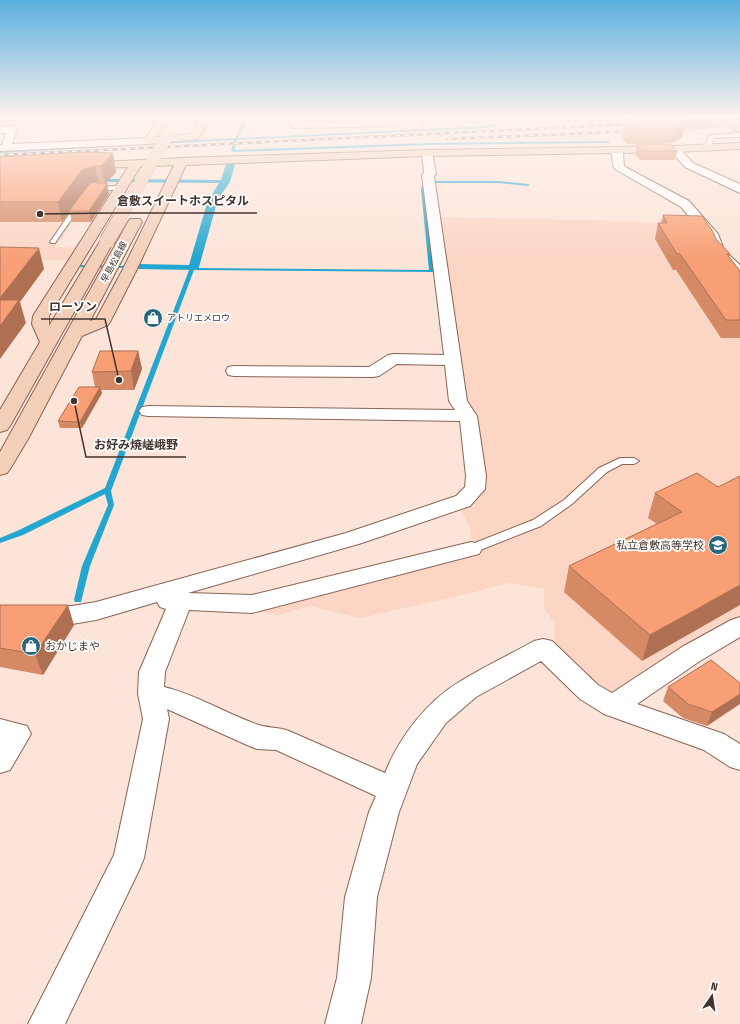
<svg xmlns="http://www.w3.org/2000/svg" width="740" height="1024" viewBox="0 0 740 1024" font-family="'Fira Sans Condensed','Noto Sans JP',sans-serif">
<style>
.built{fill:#fcd5c4}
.water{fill:#23a6cf}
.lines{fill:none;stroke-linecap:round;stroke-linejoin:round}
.stream{fill:#23a6cf;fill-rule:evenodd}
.lane-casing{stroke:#886454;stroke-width:2}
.street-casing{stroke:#886454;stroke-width:2}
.secondary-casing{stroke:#886454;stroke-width:2}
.path{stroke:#9b877e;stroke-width:1.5;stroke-dasharray:2 1;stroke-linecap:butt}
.lane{fill:#fff;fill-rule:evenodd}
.street{fill:#fff;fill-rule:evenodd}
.secondary{fill:#f3cfba;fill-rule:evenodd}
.rail-casing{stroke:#76635b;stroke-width:2.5}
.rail{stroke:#fff;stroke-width:1.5;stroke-dasharray:4.5;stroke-linecap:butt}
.secondary-bridge-far1-casing{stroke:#886454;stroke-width:12;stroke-linecap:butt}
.secondary-bridge-casing{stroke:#886454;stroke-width:16;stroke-linecap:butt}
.secondary-bridge-far1{stroke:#f3cfba;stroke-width:12}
.secondary-bridge{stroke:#f3cfba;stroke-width:15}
.wall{fill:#d58965}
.shaded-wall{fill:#ae6f52}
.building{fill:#f89f75;stroke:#ae6f52}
.labels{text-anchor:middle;stroke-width:3.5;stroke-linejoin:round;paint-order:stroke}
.far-street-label{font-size:9px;fill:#44342d;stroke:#fff}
.far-poi-label{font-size:9px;fill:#44342d;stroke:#fff;text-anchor:start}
.poi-label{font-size:11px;fill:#44342d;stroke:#fff;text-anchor:end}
.leader{fill:none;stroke:#44342d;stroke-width:1.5}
.callout-dot{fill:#44342d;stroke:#fff;stroke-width:1.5}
.callout-label{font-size:12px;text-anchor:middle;font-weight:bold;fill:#44342d;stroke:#fff;stroke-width:3.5;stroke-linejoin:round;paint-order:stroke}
</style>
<rect width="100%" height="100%" fill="#fde4d9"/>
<!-- built -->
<g class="built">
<polygon points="0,181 121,183 116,190 97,190 55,247 80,248 72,260 0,260"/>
<polygon points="438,217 627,221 695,227 740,276 740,616 691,646 620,693 591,689 554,647 555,624 544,608 544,589 508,583 467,594 360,618 310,606 277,615 252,610 473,557 470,528 464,515 459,509 475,503 484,491 473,414 466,407"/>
</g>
<!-- water -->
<polygon class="water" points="226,164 235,164 230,182 218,199 199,267 199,270 134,269 137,264 189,265 207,203 219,183 0,181 24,178 221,180"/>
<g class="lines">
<!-- stream -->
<g class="stream">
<polygon points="246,117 248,117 248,119 249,120 247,121 238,138 487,126 498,124 500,125 487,128 237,140 235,150 430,143 608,141 610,142 608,143 430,145 233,152 231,151 234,140 0,153 0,151 235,138 243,121 0,122 0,120 244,119"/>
<polygon points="424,181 498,181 528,184 530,185 528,186 498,183 427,183 425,189 434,272 194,270 111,491 114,505 90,566 81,602 75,602 74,600 82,566 108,505 105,494 23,535 0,543 0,538 17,531 105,488 193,260 197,261 195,268 429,270 421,189"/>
<polygon points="68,265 132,266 134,267 132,268 70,267 68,267"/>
</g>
<defs>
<g id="lane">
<polygon points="740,133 740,137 714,138 712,144 704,149 699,148 707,142 708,137 711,135"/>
<polygon points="121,186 123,187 123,189 93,191 90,189 93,187"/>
<polygon points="77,203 82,204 55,243 51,243 50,242"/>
<polygon points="620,458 634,458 639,461 634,464 622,464 607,472 572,504 541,526 475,552 467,552 465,549 467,546 533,520 564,500 599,468"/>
</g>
<g id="street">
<polygon points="289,117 299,117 299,122 397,120 402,123 397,126 294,128 289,125"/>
<polygon points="12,126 17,129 12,144 148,138 153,141 148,144 0,151 0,145 2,145 6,133 0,133 0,127"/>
<polygon points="674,146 678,147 693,163 740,184 740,193 685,167 669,149"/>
<path d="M 615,148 L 623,153 L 624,166 L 627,168 L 689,201 L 718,234 L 724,250 L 740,265 L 740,277 L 735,276 L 713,254 L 707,238 L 681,207 L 615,169 C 611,164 614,157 610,151 Z"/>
<path d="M 427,150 L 432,153 L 436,174 L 434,176 L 467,401 L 477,416 L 486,476 L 485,489 L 470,506 L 362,543 L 188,593 L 252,595 L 471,542 L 479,544 L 482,549 L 479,554 L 471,556 L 252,613 L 189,610 L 165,672 L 164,687 C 198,695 226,714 259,725 C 268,728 279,727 289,731 L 385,773 C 399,738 426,702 459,682 C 483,667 509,655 534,641 L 543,639 L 552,641 L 598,685 L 612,693 L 682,647 L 731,620 L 740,617 L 740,637 L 700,661 L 637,704 L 724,734 L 740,744 L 740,770 L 730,767 L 704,750 L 604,714 L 580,699 L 541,661 L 476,697 L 446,723 L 417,764 L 399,812 L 377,897 L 371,978 L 361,1024 L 325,1024 L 337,978 L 345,897 L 369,812 L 376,796 L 276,750 L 257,749 L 247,745 L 167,709 L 169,719 L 144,858 L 140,868 L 65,1024 L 28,1024 L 114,855 L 143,719 L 138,694 L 139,672 L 166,609 L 160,607 L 157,602 L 96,620 L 72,624 L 0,624 L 0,606 L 72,606 L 96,602 L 346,533 L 456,496 L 465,487 L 466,476 L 460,421 L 148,416 L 142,415 L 139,411 L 142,407 L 148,406 L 455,410 L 449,401 L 445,365 L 397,364 L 379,376 L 373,377 L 234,376 L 228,375 L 226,371 L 228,367 L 234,366 L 369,367 L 388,355 L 394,354 L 444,355 L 422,175 L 424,173 L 422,153 Z"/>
<polygon points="0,719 27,726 31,734 10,770 0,773"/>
</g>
<g id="secondary">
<polygon points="160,117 170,117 156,137 190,134 201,117 211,117 201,135 197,139 148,144 144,143 143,141"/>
<polygon points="740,143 740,149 674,152 427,156 186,165 137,269 110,322 108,325 82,336 28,439 10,469 7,473 0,475 0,452 128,222 130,219 140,219 142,222 90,321 96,319 123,269 174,165 140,167 49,316 49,326 102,238 107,237 112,238 114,241 10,426 7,430 0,432 0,410 40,342 32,324 33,316 128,167 86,168 82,167 80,165 82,163 182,158 427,150 674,146"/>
</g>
</defs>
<!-- lane casing -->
<use href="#lane" class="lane-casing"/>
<!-- street casing -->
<use href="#street" class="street-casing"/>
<!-- secondary casing -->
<use href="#secondary" class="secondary-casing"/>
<!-- path -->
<polyline class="path" points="412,130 423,128 420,117"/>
<!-- lane -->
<use href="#lane" class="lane"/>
<!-- street -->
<use href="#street" class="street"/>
<!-- secondary -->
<use href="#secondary" class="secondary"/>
<defs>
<g id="rail">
<polyline points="448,139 634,131"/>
<polyline points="0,155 635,124"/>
</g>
</defs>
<!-- rail casing -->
<use href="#rail" class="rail-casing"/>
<!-- rail -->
<use href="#rail" class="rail"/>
<defs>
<polyline id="secondary-bridge-far1" points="120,218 178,117"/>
<polyline id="secondary-bridge" points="107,241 121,217"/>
</defs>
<!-- secondary-bridge-far1 casing -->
<use href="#secondary-bridge-far1" class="secondary-bridge-far1-casing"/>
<!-- secondary-bridge casing -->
<use href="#secondary-bridge" class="secondary-bridge-casing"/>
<!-- secondary-bridge-far1 -->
<use href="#secondary-bridge-far1" class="secondary-bridge-far1"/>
<!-- secondary-bridge -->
<use href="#secondary-bridge" class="secondary-bridge"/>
</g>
<!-- wall -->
<g class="wall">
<polygon points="613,117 740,117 740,132 733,132 728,127 684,130 682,138 671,143 627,144 622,138 625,124 629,120 618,120"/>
<polygon points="637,144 677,151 675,160 640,160 635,154"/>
<polygon points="113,153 116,172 106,183 107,184 109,194 91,222 72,222 70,212 62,222 0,222 0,157"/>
<polygon points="663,215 716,239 730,254 729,257 740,271 740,338 721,338 676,270 673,270 655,239 658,223 661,223"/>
<polygon points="138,351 142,369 134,390 101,390 102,393 82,428 60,428 58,421 95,387 92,372"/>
<polygon points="718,487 642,661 564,592 569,566 657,524 648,518 655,493"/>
<polygon points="0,605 74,625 43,675 0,667"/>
<polygon points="740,683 707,726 683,718 663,701 668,687"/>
</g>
<!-- shaded-wall -->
<g class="shaded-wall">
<polygon points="685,124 682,138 671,143 674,129"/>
<polygon points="113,153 116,172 105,184 101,166"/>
<polygon points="95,166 99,185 86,189 62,222 58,202 82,170"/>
<polygon points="107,184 109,194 91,222 89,211"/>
<polygon points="39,248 44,269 20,302 26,323 0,359 0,298"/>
<polygon points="138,351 142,369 134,390 131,371"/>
<polygon points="100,387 102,393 82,428 80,422"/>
<polygon points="740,585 740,605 642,661 650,635"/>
<polygon points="68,605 74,625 43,675 35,654"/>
<polygon points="740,694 740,704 707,726 712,712"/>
</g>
<!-- building -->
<g class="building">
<polygon points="633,117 687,117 684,117 685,124 674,129 630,130 625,124"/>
<polygon points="734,117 740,117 740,118 736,119"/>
<polygon points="637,144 671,144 677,151 642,151"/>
<polygon points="86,152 113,153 101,166 95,166 82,170 58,202 0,202 0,157"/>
<polygon points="97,182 96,183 107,183 107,184 89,211 69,211 90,183"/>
<polygon points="663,215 702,216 712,230 716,239 730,254 727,254 740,271 740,320 726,320 680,254 677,254 658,223 667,223"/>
<polygon points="0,247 39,248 0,298"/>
<polygon points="0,300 19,300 0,326"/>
<polygon points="100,351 138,351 131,371 92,372"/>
<polygon points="79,387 100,387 80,422 58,421"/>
<polygon points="697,473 718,487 740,476 740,585 650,635 569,566 682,512 655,493"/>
<polygon points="0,605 68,605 35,654 0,648"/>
<polygon points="711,660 740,683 740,694 712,712 688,704 668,687"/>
</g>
<!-- sky -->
<linearGradient id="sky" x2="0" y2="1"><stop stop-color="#59aede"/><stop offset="0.45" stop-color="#fef3ee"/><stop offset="1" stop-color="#fef3ee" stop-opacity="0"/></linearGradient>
<rect width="740" height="260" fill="url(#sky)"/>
<!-- icons -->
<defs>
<symbol id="shop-disc" viewBox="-11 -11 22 22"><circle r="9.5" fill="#28667c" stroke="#fff"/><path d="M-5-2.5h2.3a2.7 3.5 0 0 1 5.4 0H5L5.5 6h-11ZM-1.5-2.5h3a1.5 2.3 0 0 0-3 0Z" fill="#fff"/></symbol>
<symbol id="school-disc" viewBox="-11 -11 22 22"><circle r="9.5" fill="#28667c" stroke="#fff"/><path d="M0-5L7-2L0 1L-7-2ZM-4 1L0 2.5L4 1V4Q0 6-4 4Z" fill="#fff"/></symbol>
</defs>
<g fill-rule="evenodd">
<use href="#shop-disc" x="142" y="307" width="22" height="22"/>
<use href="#school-disc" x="707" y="534" width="22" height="22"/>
<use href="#shop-disc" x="20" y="635" width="22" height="22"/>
</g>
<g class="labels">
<!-- far-street labels -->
<g class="far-street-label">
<text transform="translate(114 262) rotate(-62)" y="3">早島松島線</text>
</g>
<!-- far-poi labels -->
<g class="far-poi-label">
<text x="167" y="321">アトリエメロウ</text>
</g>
<!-- poi labels -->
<g class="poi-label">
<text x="704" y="549">私立倉敷高等学校</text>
<text x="45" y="650" text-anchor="start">おかじまや</text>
</g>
</g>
<!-- callouts -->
<path class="leader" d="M40 214L109 213H257M119 380L105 319H41M74 401L86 457H186"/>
<g class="callout-dot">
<circle cx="40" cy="214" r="4"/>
<circle cx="119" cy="380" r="4"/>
<circle cx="74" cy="401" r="4"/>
</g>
<g class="callout-label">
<text x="183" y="205">倉敷スイートホスピタル</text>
<text x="73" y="311">ローソン</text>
<text x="136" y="449">お好み焼嵯峨野</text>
</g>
<!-- north arrow -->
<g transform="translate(712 996) rotate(13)" stroke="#ffffff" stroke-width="3" paint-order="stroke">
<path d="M0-3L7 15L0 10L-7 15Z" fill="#44342d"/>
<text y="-6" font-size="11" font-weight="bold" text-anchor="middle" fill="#44342d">N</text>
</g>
</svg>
